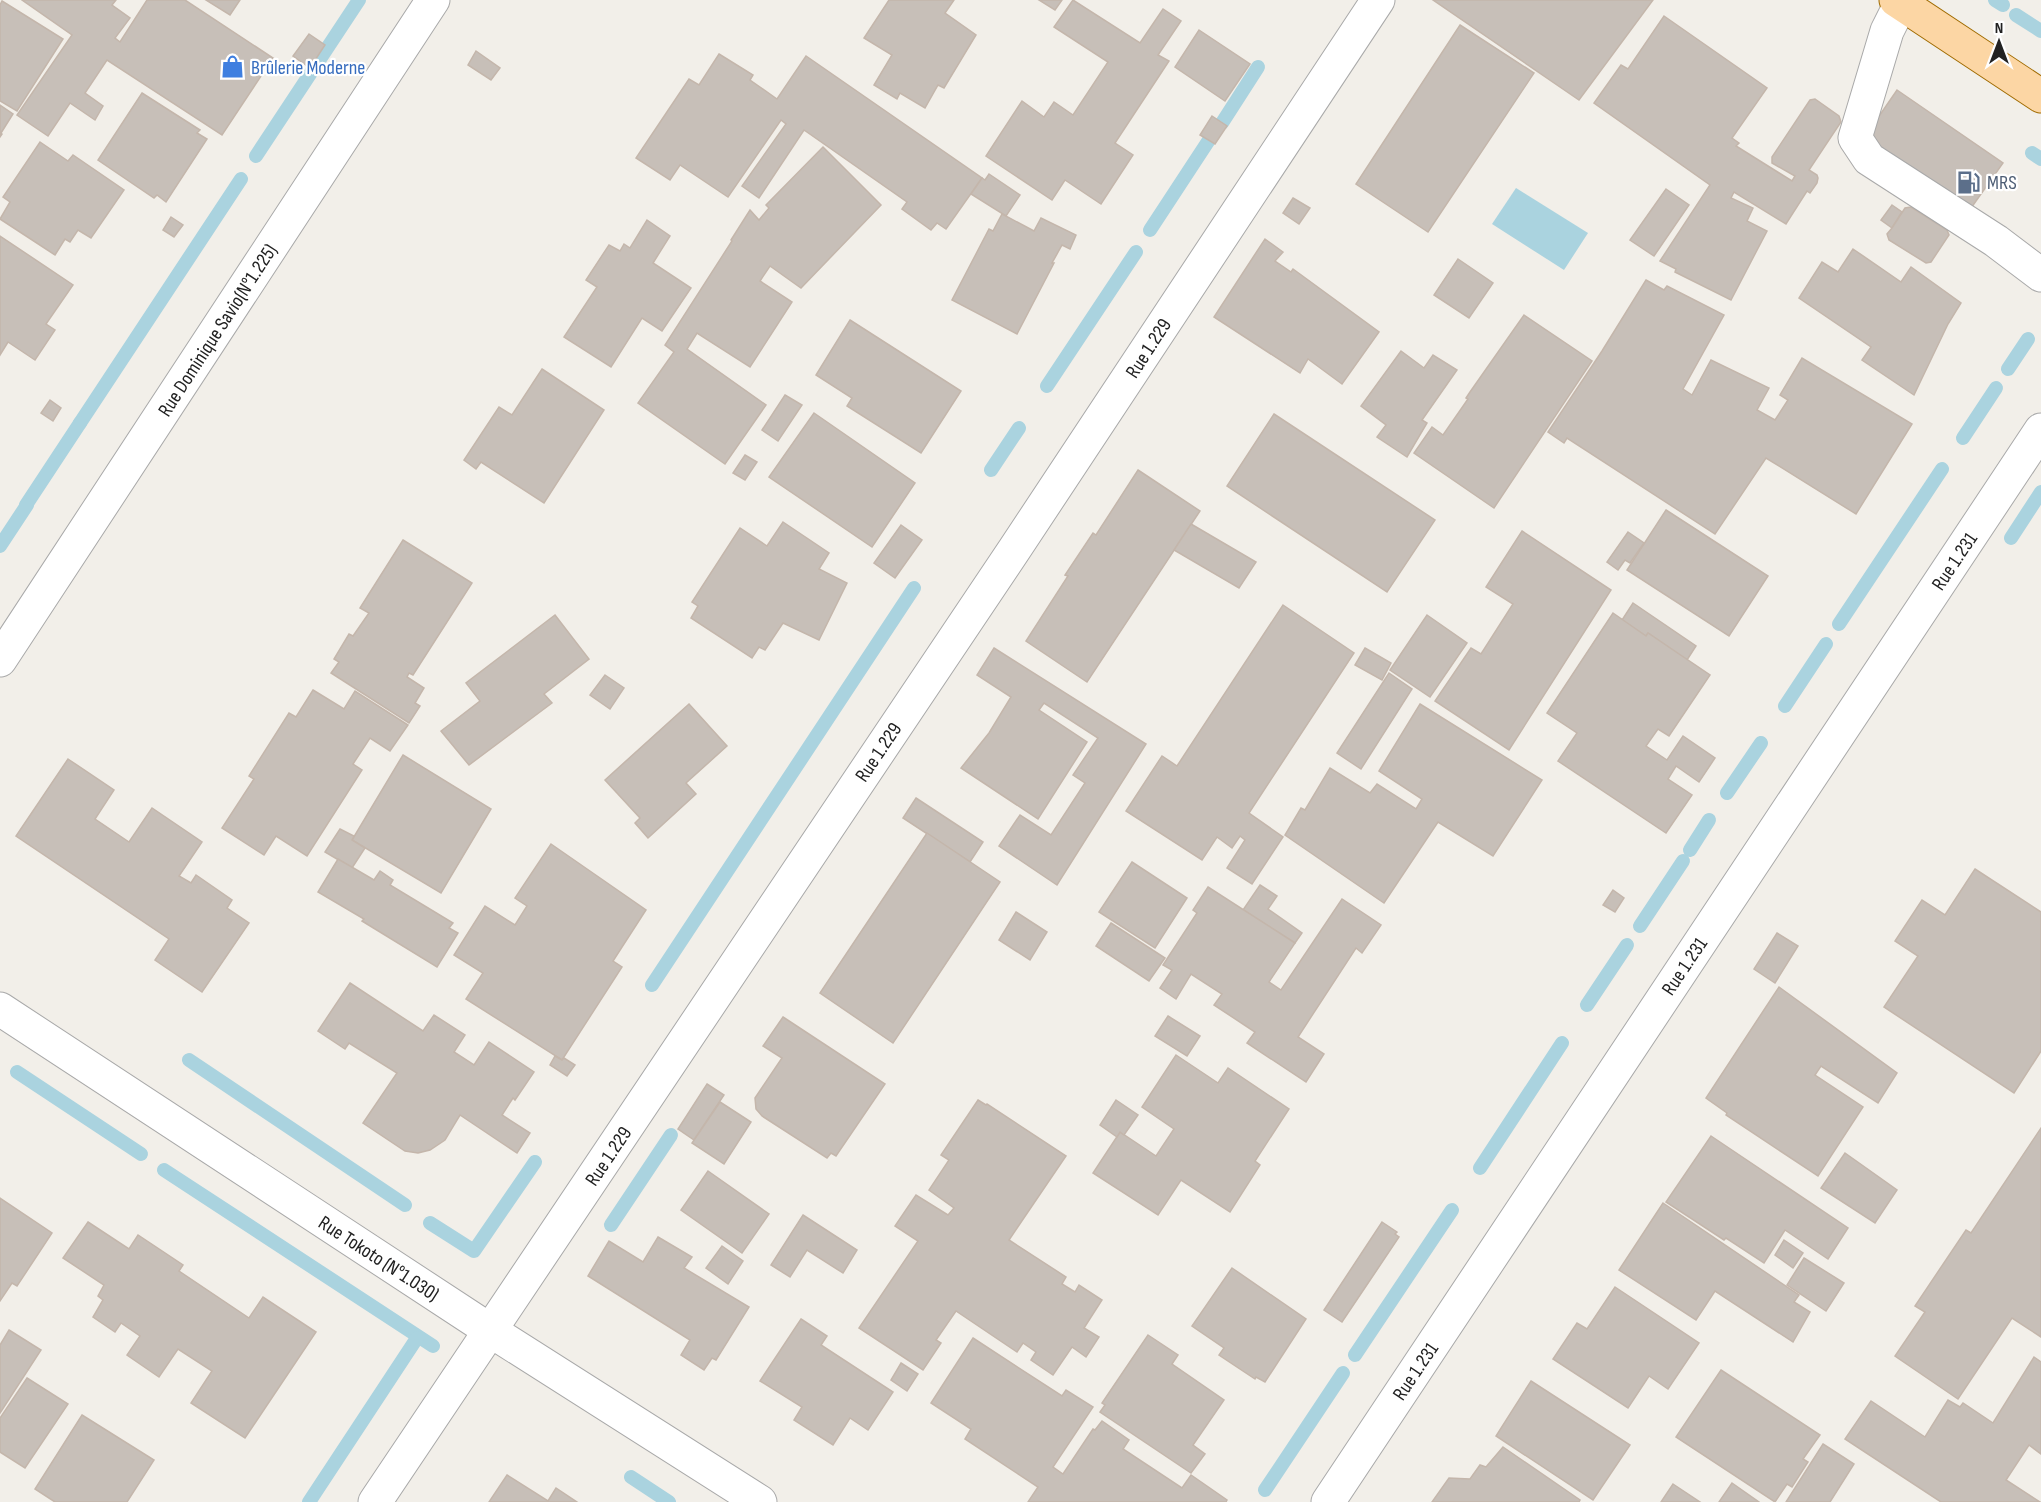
<svg xmlns="http://www.w3.org/2000/svg" width="2041" height="1502" viewBox="0 0 2041 1502" font-family="'Sofia Sans Condensed',sans-serif">
<style>
.water{fill:#aad3df}
.lines{fill:none;stroke-linecap:round;stroke-linejoin:round}
.stream{stroke:#aad3df;stroke-width:14}
.building{fill:#c7bfb8;stroke:#c4b6ab;stroke-width:1.5}
.minor-casing{stroke:#a9a9a9;stroke-width:35}
.major-casing{stroke:#a06b00;stroke-width:35}
.minor{stroke:#fff;stroke-width:33}
.major{stroke:#fcd6a4;stroke-width:33}
.labels{text-anchor:middle;stroke-width:4.5;stroke-linejoin:round;paint-order:stroke}
.shop-label{font-size:20px;fill:#366cbe;stroke:#fff;text-anchor:start}
.service-label{font-size:20px;fill:#4e5e75;stroke:#fff;text-anchor:start}
.street-label{font-size:20px;fill:#222;stroke:#fff}
</style>
<rect width="100%" height="100%" fill="#f2efe9"/>
<!-- water -->
<polygon class="water" points="1516,188 1588,233 1564,270 1492,224"/>
<g class="lines">
<!-- stream -->
<g class="stream">
<polyline points="1995,0 2003,5"/>
<polyline points="2016,15 2041,31"/>
<polyline points="1222,123 1258,67"/>
<polyline points="2032,153 2041,159"/>
<polyline points="256,156 359,0"/>
<polyline points="1150,230 1209,140"/>
<polyline points="2008,369 2028,339"/>
<polyline points="1047,386 1136,252"/>
<polyline points="80,423 241,179"/>
<polyline points="1963,438 1996,388"/>
<polyline points="991,470 1019,428"/>
<polyline points="26,505 80,423"/>
<polyline points="2011,538 2041,492"/>
<polyline points="0,546 27,505"/>
<polyline points="1839,624 1942,469"/>
<polyline points="1785,706 1826,644"/>
<polyline points="1727,793 1761,743"/>
<polyline points="1690,850 1709,820"/>
<polyline points="1640,926 1683,861"/>
<polyline points="652,985 914,588"/>
<polyline points="1587,1005 1627,945"/>
<polyline points="189,1060 405,1205"/>
<polyline points="17,1072 141,1154"/>
<polyline points="1480,1168 1562,1043"/>
<polyline points="164,1170 433,1346"/>
<polyline points="430,1223 474,1251 535,1162"/>
<polyline points="611,1225 671,1135"/>
<polyline points="1355,1355 1452,1210"/>
<polyline points="631,1477 669,1502"/>
<polyline points="1265,1490 1343,1373"/>
<polyline points="309,1502 417,1338"/>
</g>
</g>
<!-- building -->
<g class="building">
<polygon points="22,0 116,0 112,5 130,18 115,38 120,42 147,0 185,0 273,58 222,135 107,60 85,93 103,106 95,120 70,103 48,136 17,115 72,35"/>
<polygon points="206,0 240,0 230,15"/>
<polygon points="889,0 954,0 945,13 976,35 944,88 938,85 925,108 900,93 897,99 874,85 892,55 864,38"/>
<polygon points="1039,0 1062,0 1055,10"/>
<polygon points="1073,0 1140,43 1163,9 1181,21 1158,55 1169,61 1115,143 1133,155 1101,204 1065,180 1052,200 986,156 1022,101 1044,117 1054,102 1073,115 1108,62 1054,27"/>
<polygon points="1433,0 1653,0 1579,100"/>
<polygon points="2,1 63,39 17,111 0,101 0,5"/>
<polygon points="1664,16 1767,88 1732,138 1739,143 1736,146 1792,181 1795,176 1772,163 1772,157 1810,100 1815,99 1839,116 1841,122 1809,170 1817,175 1818,178 1817,183 1810,193 1807,191 1786,224 1734,192 1731,198 1753,208 1747,221 1767,231 1731,300 1675,272 1676,269 1660,261 1710,185 1594,103 1621,65 1628,69"/>
<polygon points="1460,25 1534,73 1428,232 1356,184"/>
<polygon points="1199,30 1250,64 1225,101 1175,67"/>
<polygon points="309,34 325,45 310,68 293,56"/>
<polygon points="476,51 500,68 491,80 468,65"/>
<polygon points="719,54 753,75 750,80 777,99 806,56 982,178 946,229 937,223 931,230 902,209 907,202 804,130 759,198 742,186 786,124 781,120 728,197 680,165 670,180 636,158 689,79 699,85"/>
<polygon points="1897,90 2003,163 1969,211 1864,138"/>
<polygon points="142,93 200,130 197,133 207,139 166,202 157,195 154,198 98,160"/>
<polygon points="0,105 13,114 1,133 2,134 0,137"/>
<polygon points="1212,116 1227,126 1215,144 1200,135"/>
<polygon points="40,142 68,161 73,155 124,190 91,238 78,230 70,242 65,239 55,255 0,219 10,202 3,197"/>
<polygon points="823,147 881,205 801,288 770,266 760,281 792,302 750,367 697,333 687,349 766,405 725,464 638,403 674,352 665,345 732,241 731,240 750,210 759,220 769,208 766,205"/>
<polygon points="989,174 1020,195 1006,216 971,194 982,178 985,180"/>
<polygon points="1666,189 1689,205 1654,256 1630,240"/>
<polygon points="1293,198 1310,208 1299,224 1283,213"/>
<polygon points="1892,205 1902,212 1892,228 1881,220"/>
<polygon points="1911,207 1947,230 1949,235 1931,262 1926,263 1889,240 1887,234 1892,228 1905,208"/>
<polygon points="1002,214 1034,231 1041,218 1076,235 1070,249 1062,245 1052,263 1054,263 1017,334 952,300 989,229 993,231"/>
<polygon points="171,217 183,225 174,237 163,230"/>
<polygon points="647,220 670,236 653,263 691,288 662,331 642,318 611,367 564,337 597,287 586,280 609,245 620,251 624,244 630,248"/>
<polygon points="0,236 73,285 46,324 55,330 35,360 8,342 0,355"/>
<polygon points="1265,239 1283,252 1275,261 1291,272 1293,269 1379,332 1342,384 1308,359 1300,373 1214,317"/>
<polygon points="1853,249 1901,282 1911,267 1961,303 1948,324 1914,395 1862,360 1871,347 1799,298 1822,262 1838,272"/>
<polygon points="1458,259 1493,283 1469,318 1434,295"/>
<polygon points="1646,280 1664,290 1667,286 1724,315 1683,389 1692,395 1711,360 1769,388 1757,410 1775,420 1788,400 1780,395 1802,358 1912,424 1856,514 1766,458 1715,534 1567,438 1564,443 1548,432 1602,351"/>
<polygon points="1524,315 1592,361 1494,508 1414,453 1432,427 1443,435 1468,399 1466,398 1470,392"/>
<polygon points="850,320 961,391 921,453 847,406 852,398 816,375"/>
<polygon points="1401,351 1424,368 1433,355 1457,370 1422,420 1427,423 1407,457 1377,437 1386,425 1361,406"/>
<polygon points="542,369 604,410 544,503 481,462 476,469 464,460 499,407 512,415"/>
<polygon points="785,395 802,405 778,441 762,430"/>
<polygon points="50,400 61,408 53,421 41,413"/>
<polygon points="814,413 915,483 872,547 769,477"/>
<polygon points="1274,414 1435,520 1387,592 1227,486"/>
<polygon points="745,455 757,462 745,480 733,473"/>
<polygon points="1138,470 1200,511 1087,682 1026,641 1068,576 1065,575 1093,533 1096,535"/>
<polygon points="1666,510 1768,576 1729,636 1627,570"/>
<polygon points="783,522 829,553 819,569 847,583 819,640 783,623 765,650 759,647 752,658 691,618 698,606 692,602 740,528 767,546"/>
<polygon points="1191,524 1256,562 1239,588 1174,550"/>
<polygon points="901,525 922,540 895,578 874,563"/>
<polygon points="1522,531 1611,590 1509,750 1435,701 1471,648 1481,654 1513,604 1486,587"/>
<polygon points="1628,532 1644,543 1630,563 1625,560 1618,570 1607,562"/>
<polygon points="403,540 472,583 413,675 409,673 407,677 424,688 415,703 420,706 409,723 331,673 339,662 334,659 349,634 353,636 369,613 360,608"/>
<polygon points="1633,603 1696,646 1687,660 1648,633 1646,636 1622,620"/>
<polygon points="1283,605 1354,653 1249,813 1283,837 1252,884 1227,868 1245,840 1240,836 1232,848 1217,837 1202,860 1126,811 1162,756 1177,766"/>
<polygon points="1613,613 1646,636 1648,633 1710,675 1669,736 1658,729 1646,746 1667,760 1683,736 1715,758 1699,782 1676,766 1668,779 1692,795 1666,833 1558,761 1577,733 1547,713"/>
<polygon points="555,615 589,659 544,694 552,703 469,765 441,731 480,701 466,683"/>
<polygon points="1427,615 1467,643 1430,697 1390,670"/>
<polygon points="994,648 1146,744 1057,885 999,846 1020,815 1051,835 1085,783 1073,775 1098,738 1044,703 1039,710 1087,742 1038,819 961,768 989,733 1011,697 977,675"/>
<polygon points="1365,648 1391,663 1382,680 1355,665"/>
<polygon points="1389,673 1412,689 1361,769 1337,753"/>
<polygon points="605,675 624,688 610,709 590,695"/>
<polygon points="313,690 344,709 355,691 408,725 390,751 370,738 353,764 362,770 307,856 276,836 264,855 222,828 254,779 249,776 289,713 296,717"/>
<polygon points="689,704 727,746 686,783 696,794 648,838 635,823 640,818 605,780"/>
<polygon points="1420,704 1542,780 1493,856 1438,822 1384,903 1285,835 1301,808 1305,810 1330,768 1370,793 1377,784 1416,809 1422,799 1379,771"/>
<polygon points="403,755 491,809 441,893 352,840"/>
<polygon points="68,759 114,790 95,819 129,842 152,808 202,842 179,876 191,883 196,875 232,900 227,908 249,923 202,992 155,960 169,939 16,836"/>
<polygon points="916,798 983,842 970,862 903,818"/>
<polygon points="340,829 354,836 352,840 365,848 352,868 325,852"/>
<polygon points="927,833 1000,882 893,1043 820,993"/>
<polygon points="551,844 646,910 613,961 622,967 562,1060 466,999 483,973 454,955 485,906 515,925 527,906 515,898"/>
<polygon points="338,859 374,880 380,871 393,880 390,885 453,923 449,928 458,933 437,967 362,921 364,919 318,892"/>
<polygon points="1132,862 1187,898 1155,948 1099,912"/>
<polygon points="1975,869 2041,912 2041,1051 2014,1093 1884,1007 1918,956 1895,941 1922,900 1945,915"/>
<polygon points="1260,885 1277,896 1268,909 1302,933 1295,943 1243,910"/>
<polygon points="1208,887 1295,943 1269,982 1281,990 1342,899 1381,925 1362,953 1356,948 1298,1037 1324,1054 1306,1082 1247,1043 1255,1032 1214,1005 1222,994 1191,974 1176,999 1160,988 1172,970 1163,965 1197,913 1193,910"/>
<polygon points="1613,890 1624,898 1615,912 1603,905"/>
<polygon points="1016,912 1047,932 1030,960 999,940"/>
<polygon points="1111,923 1165,958 1149,981 1096,946"/>
<polygon points="1777,933 1798,946 1775,983 1754,969"/>
<polygon points="350,983 423,1031 434,1015 465,1035 454,1052 474,1065 489,1042 534,1072 515,1100 513,1098 502,1115 530,1133 517,1153 460,1115 445,1140 430,1150 418,1153 405,1151 363,1123 397,1073 349,1043 345,1049 318,1031"/>
<polygon points="1779,987 1897,1073 1878,1103 1821,1066 1815,1075 1863,1107 1818,1176 1726,1115 1727,1113 1706,1098"/>
<polygon points="1168,1016 1200,1036 1187,1056 1155,1036"/>
<polygon points="783,1017 885,1084 836,1156 831,1153 827,1158 762,1116 756,1109 755,1098 782,1058 763,1046"/>
<polygon points="1176,1055 1218,1083 1228,1068 1289,1109 1255,1161 1260,1165 1230,1212 1181,1180 1158,1215 1093,1173 1120,1132 1156,1156 1174,1129 1142,1107"/>
<polygon points="555,1056 562,1060 564,1058 575,1065 567,1076 550,1065"/>
<polygon points="707,1084 724,1095 694,1140 678,1129"/>
<polygon points="978,1100 986,1105 987,1104 1066,1156 1009,1240 1066,1277 1062,1284 1075,1292 1079,1285 1102,1300 1084,1328 1099,1337 1086,1357 1072,1347 1053,1375 1031,1360 1036,1352 1023,1343 1017,1352 956,1311 936,1340 941,1343 923,1370 859,1328 918,1241 895,1226 916,1195 948,1215 954,1208 929,1190 949,1160 941,1155"/>
<polygon points="1116,1100 1138,1115 1124,1135 1120,1132 1117,1137 1100,1125"/>
<polygon points="720,1102 751,1122 724,1164 692,1143"/>
<polygon points="2041,1128 2041,1337 2012,1318 1958,1399 1895,1356 1925,1312 1915,1306 1966,1230 1971,1233"/>
<polygon points="1711,1136 1848,1228 1828,1259 1785,1230 1764,1263 1726,1238 1724,1240 1666,1202"/>
<polygon points="1845,1153 1897,1190 1875,1223 1821,1188"/>
<polygon points="708,1171 769,1214 742,1253 681,1210"/>
<polygon points="0,1198 52,1233 17,1286 12,1283 0,1301"/>
<polygon points="1663,1203 1799,1295 1794,1302 1810,1312 1793,1342 1715,1291 1696,1320 1619,1270"/>
<polygon points="803,1215 857,1250 843,1273 807,1250 790,1277 771,1265"/>
<polygon points="88,1222 129,1249 138,1235 183,1265 179,1271 249,1318 263,1297 316,1332 245,1438 191,1403 212,1371 178,1349 159,1377 127,1355 140,1336 121,1323 115,1332 93,1317 103,1300 98,1296 104,1285 63,1258"/>
<polygon points="1382,1222 1397,1232 1395,1234 1399,1237 1342,1322 1324,1310"/>
<polygon points="658,1237 692,1257 684,1268 749,1307 716,1360 712,1358 704,1370 681,1355 690,1340 588,1276 609,1241 643,1262"/>
<polygon points="1784,1240 1803,1253 1793,1268 1775,1255"/>
<polygon points="722,1246 743,1261 728,1284 706,1268"/>
<polygon points="1804,1258 1844,1283 1826,1311 1787,1285"/>
<polygon points="1232,1268 1306,1319 1265,1382 1256,1377 1255,1379 1219,1355 1224,1348 1192,1326"/>
<polygon points="1615,1287 1699,1343 1668,1389 1649,1376 1628,1408 1553,1359 1577,1323 1587,1329"/>
<polygon points="801,1319 827,1336 821,1345 893,1392 868,1430 850,1418 833,1445 794,1420 802,1407 760,1381"/>
<polygon points="9,1330 41,1350 0,1413 0,1345"/>
<polygon points="1148,1335 1178,1355 1172,1364 1224,1400 1193,1445 1205,1454 1191,1473 1100,1412 1105,1405 1102,1403"/>
<polygon points="973,1338 1062,1396 1066,1390 1093,1407 1053,1467 1063,1474 1093,1429 1095,1430 1102,1421 1129,1440 1123,1449 1182,1488 1191,1475 1227,1500 1226,1502 1028,1502 1038,1487 965,1439 971,1429 931,1403"/>
<polygon points="2034,1357 2041,1362 2041,1454 2029,1445 2006,1480 2040,1502 1941,1502 1845,1439 1871,1401 1925,1437 1948,1400 1960,1407 1963,1403 1993,1423"/>
<polygon points="901,1363 918,1374 907,1391 891,1380"/>
<polygon points="1721,1370 1820,1435 1803,1459 1808,1462 1792,1487 1787,1484 1775,1502 1676,1437"/>
<polygon points="27,1378 68,1404 25,1468 0,1452 0,1418"/>
<polygon points="1531,1381 1630,1445 1593,1500 1496,1436"/>
<polygon points="82,1415 154,1460 127,1502 55,1502 35,1489"/>
<polygon points="1823,1444 1854,1464 1830,1502 1786,1502"/>
<polygon points="1503,1447 1580,1500 1579,1502 1432,1502 1449,1478 1470,1479 1480,1465 1486,1467"/>
<polygon points="507,1475 548,1501 556,1488 577,1502 489,1502"/>
<polygon points="1732,1483 1759,1502 1719,1502"/>
<polygon points="1673,1484 1700,1502 1661,1502"/>
</g>
<g class="lines">
<defs>
<g id="minor">
<polyline points="1901,3 1887,31 1855,138 1869,159 1996,241 2041,275"/>
<polyline points="0,660 433,0"/>
<polyline points="0,1009 491,1331 760,1502"/>
<polyline points="375,1502 1014,550 1378,0"/>
<polyline points="1328,1502 2041,430"/>
</g>
<polyline id="major" points="1896,0 2041,96"/>
</defs>
<!-- minor casing -->
<use href="#minor" class="minor-casing"/>
<!-- major casing -->
<use href="#major" class="major-casing"/>
<!-- minor -->
<use href="#minor" class="minor"/>
<!-- major -->
<use href="#major" class="major"/>
</g>
<!-- icons -->
<defs>
<symbol id="shop-bare" viewBox="-9 -9 18 18"><path d="M-5-2.5h2.3a2.7 3.5 0 0 1 5.4 0H5L5.5 6h-11ZM-1.5-2.5h3a1.5 2.3 0 0 0-3 0Z" fill="#3f7fe0" stroke="#fff" stroke-width="2.5" paint-order="stroke"/></symbol>
<symbol id="fuel-bare" viewBox="-9 -9 18 18"><path d="M-5.5-6h7V0h2V4h1.3V-2.5L3-4.5l.8-.8L6-3V5H2.5V1h-1V6h-7ZM-4.2-4.7v3.2H.2V-4.7Z" fill="#5c6f8a" stroke="#fff" stroke-width="2.5" paint-order="stroke"/></symbol>
</defs>
<g fill-rule="evenodd">
<use href="#shop-bare" x="216" y="50" width="33" height="33"/>
<use href="#fuel-bare" x="1952" y="166" width="33" height="33"/>
</g>
<g class="labels">
<!-- shop labels -->
<g class="shop-label">
<text x="251" y="74">Brûlerie Moderne</text>
</g>
<!-- service labels -->
<g class="service-label">
<text x="1987" y="189">MRS</text>
</g>
<!-- street labels -->
<g class="street-label">
<text transform="translate(217 330) rotate(-57)" y="7">Rue Dominique Savio(N°1.225)</text>
<text transform="translate(1148 348) rotate(-57)" y="7">Rue 1.229</text>
<text transform="translate(1954 561) rotate(-56)" y="7">Rue 1.231</text>
<text transform="translate(878 752) rotate(-56)" y="7">Rue 1.229</text>
<text transform="translate(1684 966) rotate(-56)" y="7">Rue 1.231</text>
<text transform="translate(608 1156) rotate(-56)" y="7">Rue 1.229</text>
<text transform="translate(379 1258) rotate(33)" y="7">Rue Tokoto (N°1.030)</text>
<text transform="translate(1415 1371) rotate(-56)" y="7">Rue 1.231</text>
</g>
</g>
<!-- north arrow -->
<g transform="translate(1999 42)" stroke="#ffffff" stroke-width="4.5" paint-order="stroke">
<path d="M0-4.5L10 22L0 15L-10 22Z" fill="#222222"/>
<text y="-9" font-size="16" font-weight="bold" text-anchor="middle" fill="#222222">N</text>
</g>
</svg>
